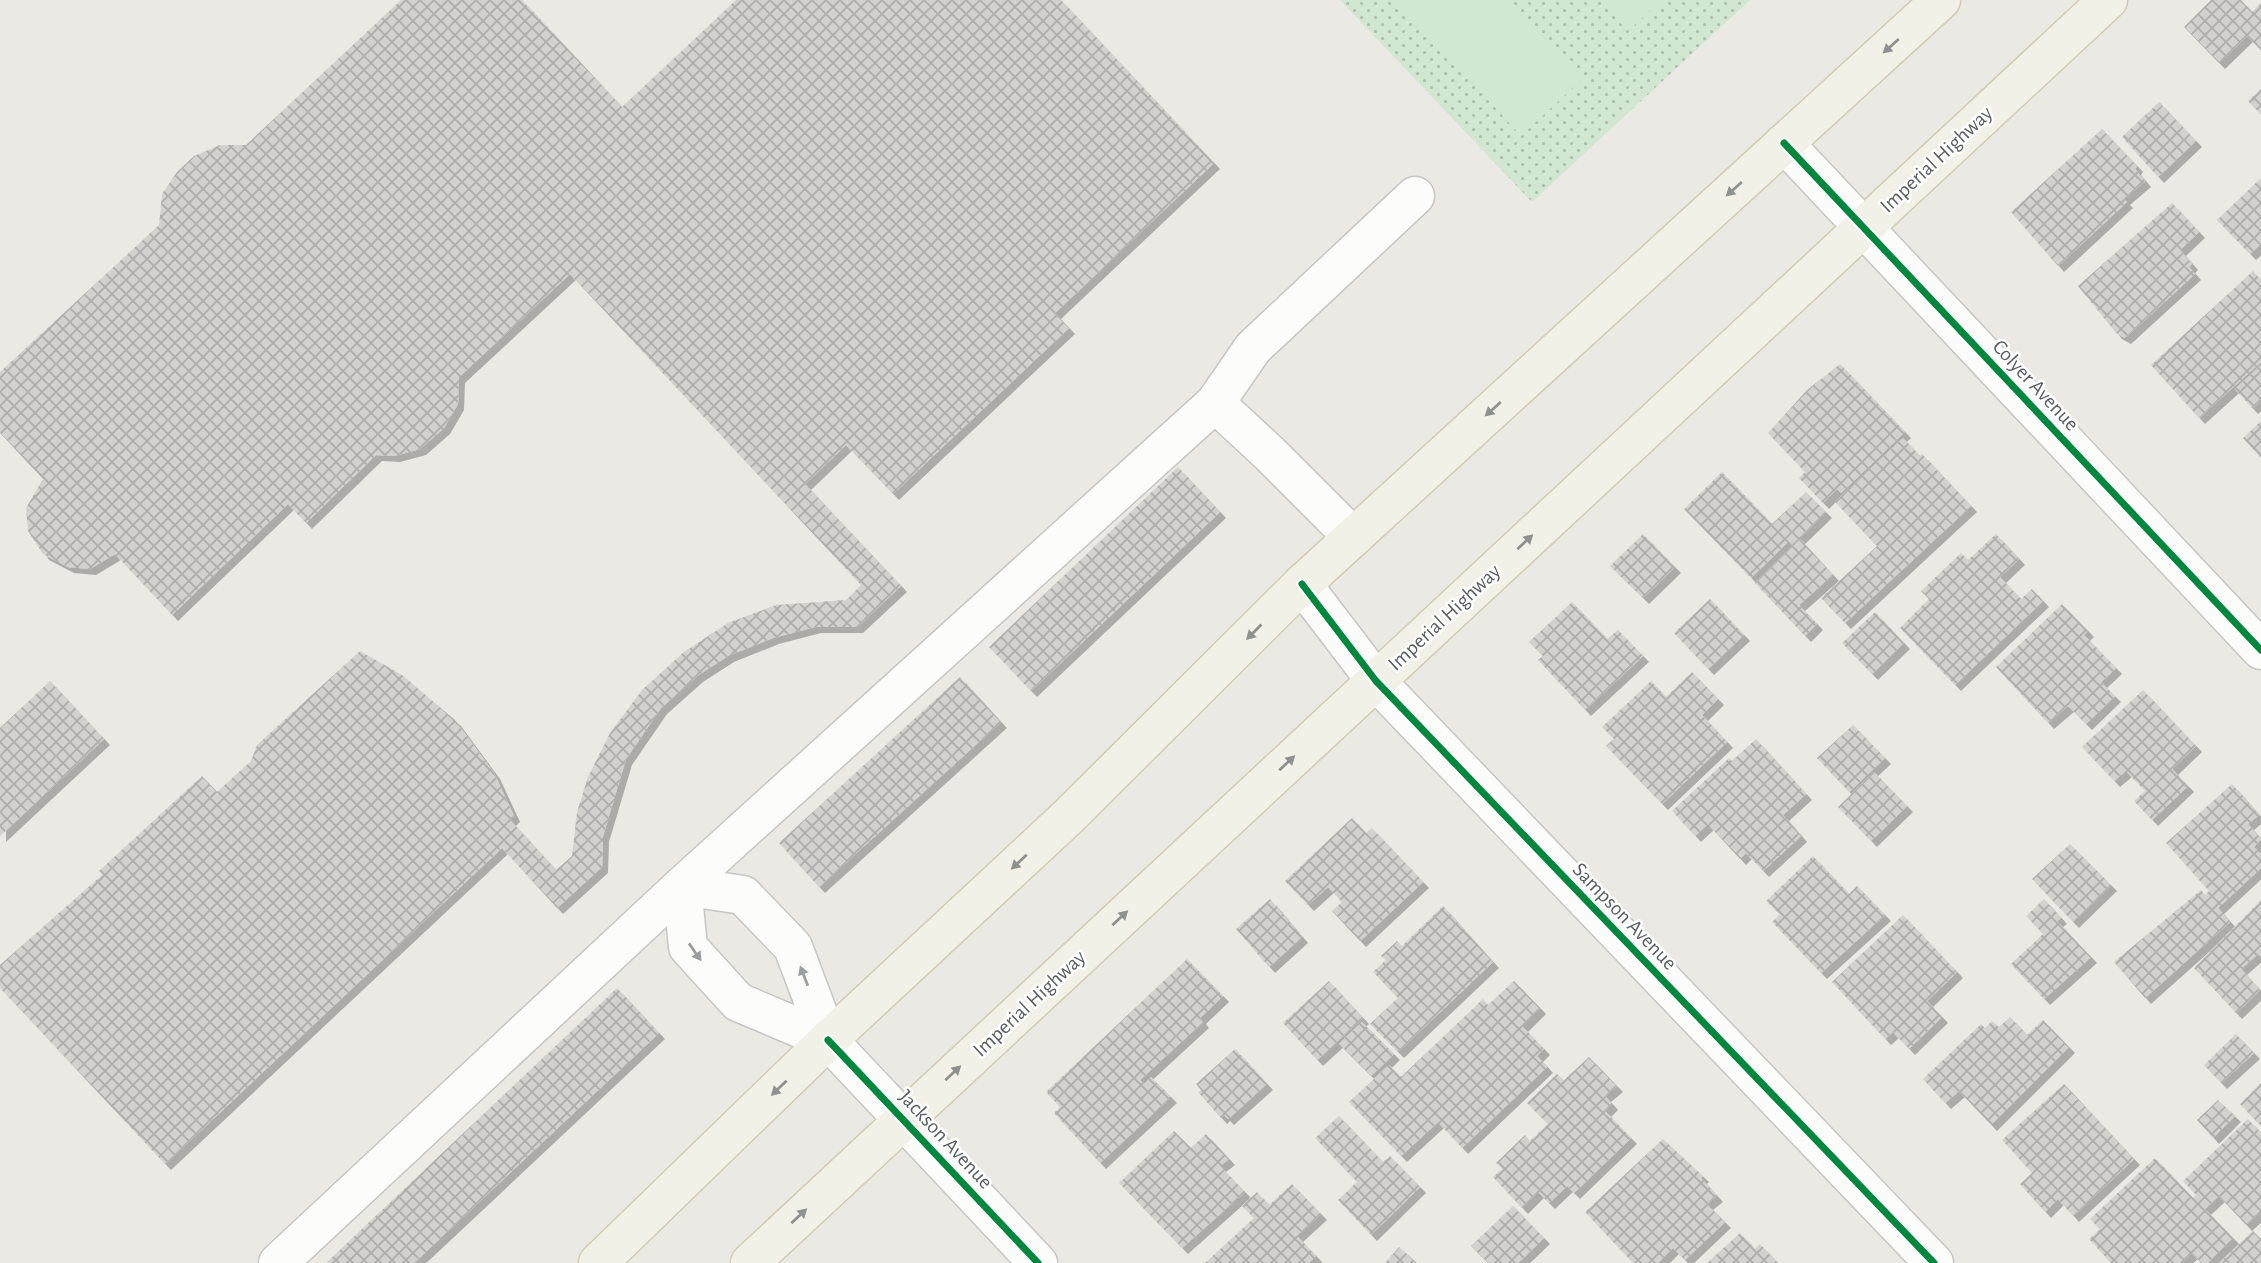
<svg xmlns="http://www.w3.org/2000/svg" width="2261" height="1263" viewBox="0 0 2261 1263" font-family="'Alegreya Sans',sans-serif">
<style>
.park{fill:url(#park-dots)}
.pitch{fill:#d1e7d1}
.building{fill:url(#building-cross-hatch);filter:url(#shadow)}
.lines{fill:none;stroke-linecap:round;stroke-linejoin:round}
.minor-casing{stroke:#c6c6c5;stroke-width:41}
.major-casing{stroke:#d2ccb1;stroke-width:41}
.minor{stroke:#fcfcfb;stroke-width:38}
.major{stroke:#f2f1e7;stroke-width:38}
.cycleway-casing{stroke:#fff;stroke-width:11}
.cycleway{stroke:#00873e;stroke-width:7}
.oneway{fill:#8f9191}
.oneway2{fill:#9b9d9f}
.labels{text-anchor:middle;stroke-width:5;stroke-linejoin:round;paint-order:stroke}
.street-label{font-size:21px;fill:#5a5d62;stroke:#fff}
</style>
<defs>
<pattern id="park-dots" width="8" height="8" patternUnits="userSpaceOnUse" patternTransform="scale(1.75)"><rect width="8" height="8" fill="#d1e7d1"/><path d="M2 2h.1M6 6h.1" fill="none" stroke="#adbead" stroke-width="1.8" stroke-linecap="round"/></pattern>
<pattern id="building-cross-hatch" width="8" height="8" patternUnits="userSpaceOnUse" patternTransform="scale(1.75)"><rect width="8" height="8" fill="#d2d1ce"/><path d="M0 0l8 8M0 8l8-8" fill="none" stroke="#adadab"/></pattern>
<filter id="shadow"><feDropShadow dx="6" dy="6" stdDeviation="0" flood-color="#0004"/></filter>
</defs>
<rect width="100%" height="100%" fill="#eae9e4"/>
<!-- park -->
<polygon class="park" points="1340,0 1750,0 1532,202"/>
<!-- pitch -->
<g class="pitch">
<polygon points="1397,0 1508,0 1581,80 1521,136"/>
<polygon points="1599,0 1662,0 1628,31"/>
</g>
<!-- building -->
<g class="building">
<polygon points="401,0 522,0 622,107 736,0 1061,0 1214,163 1055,313 1069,328 893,494 846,445 805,484 901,586 857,627 815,627 773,638 728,656 697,676 661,708 626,759 603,836 602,867 557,908 502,848 165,1164 0,988 0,965 102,875 99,871 202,776 217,792 251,761 257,745 360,651 402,675 455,720 494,773 514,816 510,820 556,870 572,856 577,812 588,777 610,733 642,690 684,652 728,623 776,605 846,600 861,585 570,274 459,377 458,404 444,428 420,449 394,456 376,455 306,523 288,504 172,615 115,554 90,569 68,567 43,554 28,531 26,508 43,479 0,433 0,372 159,225 162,194 177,172 194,156 220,145 246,145"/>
<polygon points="2211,0 2241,0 2252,12 2261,3 2261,50 2247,36 2219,63 2184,27"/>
<polygon points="2261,89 2261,115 2248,101"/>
<polygon points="2159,102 2196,141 2158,177 2122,137"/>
<polygon points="2102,129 2137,166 2135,169 2145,181 2124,199 2127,202 2058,266 2011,212"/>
<polygon points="2261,178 2261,244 2250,254 2217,220"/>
<polygon points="2172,203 2199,232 2180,250 2192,264 2189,267 2195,274 2125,338 2116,333 2078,286"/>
<polygon points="2253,271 2261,280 2261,362 2199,418 2151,365"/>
<polygon points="1840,364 1905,432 1841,493 1837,489 1823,503 1799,478 1805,472 1768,433 1807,390"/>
<polygon points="2261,365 2261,400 2252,408 2235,389"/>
<polygon points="2261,421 2261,458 2243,438"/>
<polygon points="1903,438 1920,456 1922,454 1971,506 1845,623 1821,598 1877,546 1835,502"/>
<polygon points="1178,467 1220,512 1031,691 989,647"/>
<polygon points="1722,472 1772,524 1806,492 1826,512 1792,545 1789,541 1751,578 1684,509"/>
<polygon points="1643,534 1675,567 1643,598 1610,566"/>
<polygon points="1996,534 2019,559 2000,577 2021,599 2032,589 2043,601 1955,685 1900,628 1929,599 1921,591 1961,553 1968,560"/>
<polygon points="1800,539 1833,575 1799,605 1817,624 1805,636 1755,583"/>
<polygon points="1710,599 1744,635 1708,669 1674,633"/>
<polygon points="1572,602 1607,639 1618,630 1643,656 1585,710 1538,660 1543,656 1529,642"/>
<polygon points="2062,604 2088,631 2084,635 2116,668 2101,682 2115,696 2086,724 2068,706 2048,723 1996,667"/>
<polygon points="1875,612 1904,643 1872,674 1842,643"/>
<polygon points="1692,672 1718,699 1702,715 1727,742 1662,804 1606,746 1614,739 1602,727 1651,681 1666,697"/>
<polygon points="960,677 1001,722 819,887 779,843"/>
<polygon points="50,681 104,739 0,836 0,728"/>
<polygon points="2143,690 2196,746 2172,769 2188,786 2152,820 2134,801 2145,791 2126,771 2114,781 2082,747"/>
<polygon points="1853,725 1885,758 1849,792 1817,758"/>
<polygon points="1756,739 1806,794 1783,815 1801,836 1763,871 1746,853 1740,859 1708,824 1695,836 1672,811 1729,758 1732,761"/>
<polygon points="1874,772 1907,806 1871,841 1838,807"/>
<polygon points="2232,784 2259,815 2248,824 2261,839 2254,847 2261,855 2261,868 2218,908 2230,922 2145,998 2114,962 2201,890 2205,895 2209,891 2166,843"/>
<polygon points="1352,818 1366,833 1372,828 1423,882 1360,941 1332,911 1342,902 1328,887 1308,905 1285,881"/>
<polygon points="2070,844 2111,885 2073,922 2032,879"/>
<polygon points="1813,856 1849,894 1857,886 1885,915 1821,973 1772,922 1780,914 1766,901"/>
<polygon points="1270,899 1302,937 1269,967 1236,929"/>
<polygon points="2044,899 2061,918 2057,921 2091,957 2044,999 2011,964 2043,934 2026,916"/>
<polygon points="2261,900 2261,957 2258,954 2241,969 2260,990 2236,1013 2194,968"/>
<polygon points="1443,906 1493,962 1398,1052 1370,1024 1398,998 1373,972 1386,960 1381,956 1397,941 1402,946"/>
<polygon points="1903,915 1957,972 1927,1001 1942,1017 1909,1049 1893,1032 1885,1039 1832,982"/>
<polygon points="1187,959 1223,996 1200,1018 1203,1022 1140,1080 1144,1084 1151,1077 1171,1097 1100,1163 1054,1113 1060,1107 1046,1092"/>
<polygon points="1329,981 1363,1018 1317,1060 1283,1023"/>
<polygon points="1514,981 1540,1008 1522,1026 1544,1049 1537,1056 1547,1067 1462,1148 1438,1122 1401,1156 1349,1102 1389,1065 1401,1077 1483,999 1488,1005"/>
<polygon points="617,988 659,1033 414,1263 326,1263"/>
<polygon points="2010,1017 2027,1035 2043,1020 2069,1047 1991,1125 1959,1091 1945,1103 1923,1079 1981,1024 1985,1028 1992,1021 1999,1027"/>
<polygon points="1362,1022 1394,1054 1371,1076 1339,1044"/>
<polygon points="2236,1034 2254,1053 2221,1083 2204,1065"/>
<polygon points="1235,1049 1267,1084 1228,1119 1224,1115 1221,1118 1198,1092 1201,1090 1196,1084"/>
<polygon points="1589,1057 1617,1086 1605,1096 1612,1104 1605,1111 1631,1138 1574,1193 1567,1186 1549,1203 1538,1192 1522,1208 1493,1177 1502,1169 1496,1163 1525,1135 1530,1141 1548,1124 1527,1103 1557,1074 1564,1080"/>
<polygon points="2261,1083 2261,1121 2258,1123 2240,1104"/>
<polygon points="2064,1084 2134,1159 2073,1216 2058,1199 2045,1212 2020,1184 2032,1173 2002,1140"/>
<polygon points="2218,1100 2235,1116 2213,1138 2197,1120"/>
<polygon points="1339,1116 1383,1162 1390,1156 1420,1187 1371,1235 1338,1200 1357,1182 1315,1138"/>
<polygon points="2248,1119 2261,1133 2261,1211 2246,1225 2219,1196 2205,1209 2233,1238 2208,1263 2201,1263 2192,1253 2181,1263 2111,1263 2089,1239 2100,1229 2090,1219 2155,1158 2193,1198 2196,1195 2183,1181"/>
<polygon points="1174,1131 1191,1148 1206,1134 1229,1159 1220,1166 1245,1192 1182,1248 1119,1183"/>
<polygon points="1663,1139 1703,1176 1701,1178 1717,1196 1707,1204 1725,1222 1685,1260 1673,1248 1658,1263 1633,1263 1585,1212"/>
<polygon points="1292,1184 1321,1214 1297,1236 1316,1256 1309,1263 1205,1263 1254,1218 1242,1206 1257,1192 1269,1205"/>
<polygon points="1513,1206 1544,1238 1518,1263 1488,1263 1471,1246"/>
<polygon points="2253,1231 2261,1239 2261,1263 2219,1263"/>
<polygon points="1740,1233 1755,1249 1760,1244 1778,1263 1707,1263"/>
<polygon points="1399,1247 1417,1263 1385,1263"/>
</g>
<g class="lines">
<defs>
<g id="minor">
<polyline points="1784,143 2261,650"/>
<polyline points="1215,403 1269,453 1353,537"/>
<polyline points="1302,584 1376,681 1934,1263"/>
<polyline points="828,1040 738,1002 688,947 682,886 743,895 793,947 828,1040 1038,1263"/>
<polyline points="278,1263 682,886 1215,403 1253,348 1415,196"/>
</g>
<g id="major">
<polyline points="598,1263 828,1040 1069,816 1302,584 1941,0"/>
<polyline points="750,1263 2108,0"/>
</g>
</defs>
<!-- minor casing -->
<use href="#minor" class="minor-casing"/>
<!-- major casing -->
<use href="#major" class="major-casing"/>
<!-- minor -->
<use href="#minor" class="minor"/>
<!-- major -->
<use href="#major" class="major"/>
<defs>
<g id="cycleway">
<polyline points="1784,143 2261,650"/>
<polyline points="1302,584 1376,681 1934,1263"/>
<polyline points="828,1040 1038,1263"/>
</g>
</defs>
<!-- cycleway casing -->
<use href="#cycleway" class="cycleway-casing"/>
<!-- cycleway -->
<use href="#cycleway" class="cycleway"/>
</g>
<!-- one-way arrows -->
<defs><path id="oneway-solid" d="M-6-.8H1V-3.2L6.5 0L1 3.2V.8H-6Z" transform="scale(1.75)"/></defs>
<g class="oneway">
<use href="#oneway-solid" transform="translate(1891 46) rotate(138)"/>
<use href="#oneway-solid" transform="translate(1734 189) rotate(138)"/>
<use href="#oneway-solid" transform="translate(1493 409) rotate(138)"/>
<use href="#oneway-solid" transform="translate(1525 542) rotate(-43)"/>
<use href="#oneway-solid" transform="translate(1254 632) rotate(135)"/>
<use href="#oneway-solid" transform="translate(1287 763) rotate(-43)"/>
<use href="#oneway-solid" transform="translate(1019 862) rotate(137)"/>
<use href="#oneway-solid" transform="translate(1120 918) rotate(-43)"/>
<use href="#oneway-solid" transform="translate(953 1073) rotate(-43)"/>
<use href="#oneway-solid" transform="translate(779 1088) rotate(136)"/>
<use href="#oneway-solid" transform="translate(799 1216) rotate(-43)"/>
</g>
<g class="oneway2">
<use href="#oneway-solid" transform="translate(695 952) rotate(55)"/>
<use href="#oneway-solid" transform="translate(804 976) rotate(-111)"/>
</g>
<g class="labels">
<!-- street labels -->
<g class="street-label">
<text transform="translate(1936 159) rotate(-43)" y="7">Imperial Highway</text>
<text transform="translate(2036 385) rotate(47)" y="7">Colyer Avenue</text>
<text transform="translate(1444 617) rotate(-43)" y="7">Imperial Highway</text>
<text transform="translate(1625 916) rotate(46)" y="7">Sampson Avenue</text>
<text transform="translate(1029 1003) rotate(-43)" y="7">Imperial Highway</text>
<text transform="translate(946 1139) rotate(47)" y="7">Jackson Avenue</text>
</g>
</g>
</svg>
